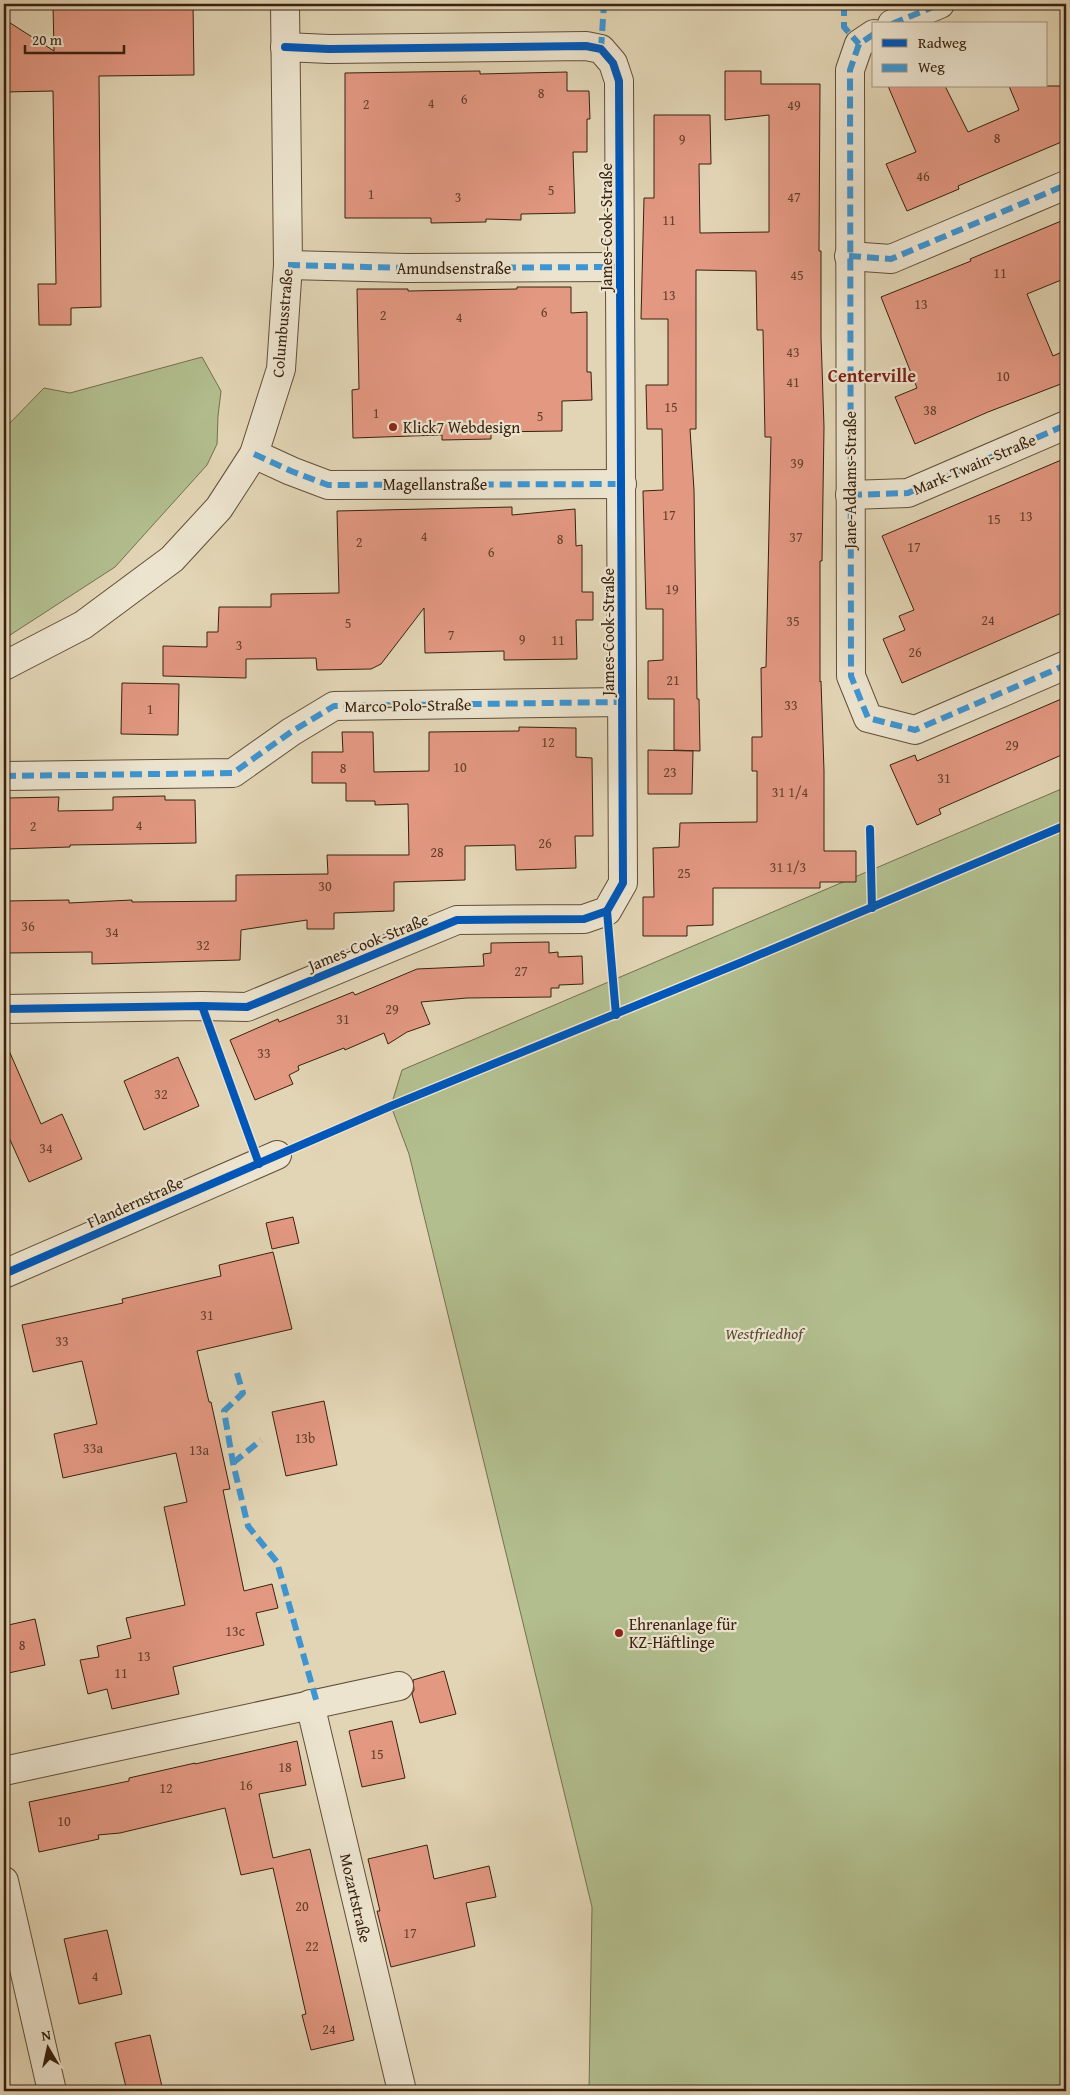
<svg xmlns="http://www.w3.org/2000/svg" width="1070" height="2095" viewBox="0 0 1070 2095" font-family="'Gentium Book Plus',serif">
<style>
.green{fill:#b2be8e;stroke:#75704e}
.building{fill:#e39882;stroke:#38210e}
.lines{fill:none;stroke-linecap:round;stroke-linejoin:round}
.minor-casing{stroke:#624e38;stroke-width:30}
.minor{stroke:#ece4cf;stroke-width:28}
.quiet{stroke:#3e95d2;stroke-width:6;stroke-dasharray:12 6;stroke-linecap:butt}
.cycleway-casing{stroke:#ece4cf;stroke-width:11}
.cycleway{stroke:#0057b8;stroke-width:8}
.poi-dot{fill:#8f2418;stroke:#ece4cf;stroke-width:2}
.labels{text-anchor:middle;stroke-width:4.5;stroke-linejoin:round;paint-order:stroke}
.number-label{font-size:14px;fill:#633f2b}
.street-label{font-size:16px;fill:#38210e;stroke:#ece4cf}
.poi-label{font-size:16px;fill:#38210e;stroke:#ece4cf;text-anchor:start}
.park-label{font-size:16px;font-style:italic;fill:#56482e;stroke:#ece4cf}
.neighbourhood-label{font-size:18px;font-weight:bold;fill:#7a1f14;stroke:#ece4cf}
</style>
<rect width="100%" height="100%" fill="#e2d5b5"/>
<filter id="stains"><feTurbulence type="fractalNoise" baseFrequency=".004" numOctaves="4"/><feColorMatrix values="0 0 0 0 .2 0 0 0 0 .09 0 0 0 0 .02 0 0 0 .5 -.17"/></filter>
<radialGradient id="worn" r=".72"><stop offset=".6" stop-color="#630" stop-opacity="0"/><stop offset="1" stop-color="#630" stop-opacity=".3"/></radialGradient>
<!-- green -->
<g class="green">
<polygon points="202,357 221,391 218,416 217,444 207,465 115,567 4,639 4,429 44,388 70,393"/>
<polygon points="1066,787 1066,2091 589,2091 592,1907 409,1154 391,1106 402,1070"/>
</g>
<!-- building -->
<g class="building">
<polygon points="53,4 193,4 194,75 99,76 101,307 71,308 71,325 39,325 38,284 56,284 53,91 4,92 4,19 54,51"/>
<polygon points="480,71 480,74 567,72 567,91 589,91 590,119 587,119 587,152 573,152 575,213 521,214 521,220 486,219 486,222 431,223 431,218 345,218 345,73"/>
<polygon points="725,71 761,71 761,84 820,84 819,251 821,251 821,337 824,427 822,561 820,561 820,682 821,681 824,771 824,851 856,851 856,882 820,882 820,888 713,888 713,925 687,926 687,936 643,936 643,897 654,897 653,848 679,847 680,823 757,822 757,771 752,771 752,737 762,737 761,668 766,667 771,437 765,437 763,330 757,330 756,271 696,270 696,429 690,429 694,490 697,699 699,699 700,751 674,750 674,699 648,699 648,661 663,660 663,609 646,609 643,491 663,490 662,429 647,429 646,385 668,385 668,319 641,319 644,198 654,198 654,115 710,115 711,164 699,164 700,233 769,232 769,115 725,120"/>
<polygon points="888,86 945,86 968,132 1019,110 1009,86 1066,86 1066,140 958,186 959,189 907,211 886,164 916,152"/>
<polygon points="1066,219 1066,278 1027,294 1053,356 1066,350 1066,382 988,412 915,444 895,397 917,388 881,297 971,261 970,259"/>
<polygon points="517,287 571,287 571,313 587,312 587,372 591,372 592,400 562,401 562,431 491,432 491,439 442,440 442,435 353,438 352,390 359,389 357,289 408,289 408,291 517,289"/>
<polygon points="1066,458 1066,611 902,683 883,639 905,630 899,616 914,610 882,536"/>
<polygon points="512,507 512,515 575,509 576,546 582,545 582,592 593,592 593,620 576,620 577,659 504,660 504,651 425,653 424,608 381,664 371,669 317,670 316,658 246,659 246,678 163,676 163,646 207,647 207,632 218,632 219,607 271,607 271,594 339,593 337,511"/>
<polygon points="122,683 179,684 178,735 121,734"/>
<polygon points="1066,697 1066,753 939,809 941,814 917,825 890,765 915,755 917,761"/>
<polygon points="519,727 576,728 576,757 592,758 593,836 575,836 576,868 516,870 515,845 465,846 465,880 394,882 394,911 334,913 334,929 307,929 307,920 241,930 240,960 92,964 92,952 6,953 5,901 69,900 69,903 132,900 132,902 236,901 236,875 328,874 327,855 409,855 408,804 375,805 375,801 346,801 346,783 312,783 312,752 343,752 342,732 373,732 374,772 429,771 429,732 519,731"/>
<polygon points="648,750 693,751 692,794 648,794"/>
<polygon points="165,796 165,800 195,800 196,843 70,845 70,847 7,849 7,798 59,797 58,811 113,810 113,797"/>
<polygon points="549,942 549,953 558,952 558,957 582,956 583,984 559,985 559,988 551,988 551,997 467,998 421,1002 430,1024 407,1032 388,1044 384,1033 345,1050 344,1048 298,1066 299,1070 289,1075 293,1084 255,1100 230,1040 278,1019 279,1022 353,992 355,995 417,969 484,966 483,954 491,953 491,943"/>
<polygon points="7,1046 41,1124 62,1114 82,1159 29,1182 7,1133"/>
<polygon points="178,1057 199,1106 144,1130 124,1081"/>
<polygon points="293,1217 299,1243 272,1249 266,1223"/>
<polygon points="273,1252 292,1329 197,1351 209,1402 211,1402 230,1489 223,1490 244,1591 272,1584 278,1608 256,1613 264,1645 173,1667 179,1694 112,1709 107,1689 88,1694 80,1660 99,1657 97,1646 131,1638 126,1618 185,1605 164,1507 187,1502 176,1453 63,1478 54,1434 97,1424 82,1361 33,1372 22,1325 123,1303 122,1299 221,1276 219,1265"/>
<polygon points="324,1401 337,1465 286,1476 272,1412"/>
<polygon points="35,1619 45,1665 4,1674 4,1626"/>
<polygon points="444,1671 456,1714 420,1723 412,1694 414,1690 413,1680"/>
<polygon points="392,1721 405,1778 362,1787 349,1731"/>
<polygon points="297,1741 306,1785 259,1794 273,1858 310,1849 354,2040 311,2050 302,2015 306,2014 273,1868 241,1875 225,1808 120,1833 98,1835 99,1839 39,1852 29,1802 129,1781 129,1778 195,1763 195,1764"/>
<polygon points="427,1845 434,1879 489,1866 496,1897 466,1903 475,1946 391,1967 377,1911 380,1911 368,1859"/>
<polygon points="107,1930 122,1994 79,2004 64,1939"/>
<polygon points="150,2035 163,2091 127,2091 115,2043"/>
</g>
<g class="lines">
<defs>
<g id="minor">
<polyline points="892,24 940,4"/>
<polyline points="874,34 859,44 850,70 851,676 868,718 915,730 1066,665"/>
<polyline points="849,256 891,259 1066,185"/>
<polyline points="288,265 406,268 619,267"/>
<polyline points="254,454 291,471 328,485 622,484"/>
<polyline points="850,495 908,493 1066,425"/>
<polyline points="4,666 83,625 172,559 219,508 254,454 281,369 288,265 285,4"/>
<polyline points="4,776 233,773 291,732 334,706 622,702"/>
<polyline points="4,1009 202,1006 247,1007 457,920 584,919 607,911 623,883 619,81 613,63 601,49 586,46 329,49 285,47"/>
<polyline points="4,1274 277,1155"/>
<polyline points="310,1704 402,2091"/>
<polyline points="4,1771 399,1686"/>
<polyline points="4,1881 52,2091"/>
</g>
</defs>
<!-- minor casing -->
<use href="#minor" class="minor-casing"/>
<!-- minor -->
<use href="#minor" class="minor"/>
<!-- quiet -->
<g class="quiet">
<polyline points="844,4 844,27 859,44"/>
<polyline points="892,24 940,4"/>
<polyline points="874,34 859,44 850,70 851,676 868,718 915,730 1066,665"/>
<polyline points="601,49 604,4"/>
<polyline points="849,256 891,259 1066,185"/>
<polyline points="288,265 406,268 619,267"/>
<polyline points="254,454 291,471 328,485 622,484"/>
<polyline points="850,495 908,493 1066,425"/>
<polyline points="4,776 233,773 291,732 334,706 622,702"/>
<polyline points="237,1373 243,1393 224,1411 233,1463 248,1526 277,1562 317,1703"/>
<polyline points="233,1463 261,1440"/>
</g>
<defs>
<g id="cycleway">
<polyline points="870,829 872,908"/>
<polyline points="607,911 616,1015"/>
<polyline points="202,1006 259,1164"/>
<polyline points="4,1009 202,1006 247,1007 457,920 584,919 607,911 623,883 619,81 613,63 601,49 586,46 329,49 285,47"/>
<polyline points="4,1274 391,1106 742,962 1066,825"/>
</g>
</defs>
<!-- cycleway casing -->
<use href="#cycleway" class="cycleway-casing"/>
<!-- cycleway -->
<use href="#cycleway" class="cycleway"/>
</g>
<!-- markers -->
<g class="poi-dot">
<circle cx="393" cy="427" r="5"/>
<circle cx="619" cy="1633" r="5"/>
</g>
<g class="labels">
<!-- number labels -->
<g class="number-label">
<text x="541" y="98">8</text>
<text x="464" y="104">6</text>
<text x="431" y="108">4</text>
<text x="366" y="109">2</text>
<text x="794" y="110">49</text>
<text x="997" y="143">8</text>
<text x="682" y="144">9</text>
<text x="923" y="181">46</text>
<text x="551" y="195">5</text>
<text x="371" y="199">1</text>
<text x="458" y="202">3</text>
<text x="794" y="202">47</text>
<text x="669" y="225">11</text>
<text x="1000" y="278">11</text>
<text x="797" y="280">45</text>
<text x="669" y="300">13</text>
<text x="921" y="309">13</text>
<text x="544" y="317">6</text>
<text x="383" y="320">2</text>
<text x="459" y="322">4</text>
<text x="793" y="357">43</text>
<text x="1003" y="381">10</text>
<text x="793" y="387">41</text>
<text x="671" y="412">15</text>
<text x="930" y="415">38</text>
<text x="376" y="418">1</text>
<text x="540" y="421">5</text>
<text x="797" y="468">39</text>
<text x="669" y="520">17</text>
<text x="1026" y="521">13</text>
<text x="994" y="524">15</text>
<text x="424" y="541">4</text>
<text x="796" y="542">37</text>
<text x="560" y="544">8</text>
<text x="359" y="547">2</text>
<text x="914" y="552">17</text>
<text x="491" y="557">6</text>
<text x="672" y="594">19</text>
<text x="988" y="625">24</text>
<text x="793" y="626">35</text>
<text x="348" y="628">5</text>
<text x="451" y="640">7</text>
<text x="522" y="644">9</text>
<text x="558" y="645">11</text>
<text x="239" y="650">3</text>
<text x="915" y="657">26</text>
<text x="673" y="685">21</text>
<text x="791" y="710">33</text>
<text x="150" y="714">1</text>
<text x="548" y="747">12</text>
<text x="1012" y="750">29</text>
<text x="460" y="772">10</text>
<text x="343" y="773">8</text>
<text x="670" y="777">23</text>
<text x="944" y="783">31</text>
<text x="790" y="797">31 1/4</text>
<text x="139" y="830">4</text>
<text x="33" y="831">2</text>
<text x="545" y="848">26</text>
<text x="437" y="857">28</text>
<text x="788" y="872">31 1/3</text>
<text x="684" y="878">25</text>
<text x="325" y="891">30</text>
<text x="28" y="931">36</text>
<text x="112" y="937">34</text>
<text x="203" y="950">32</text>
<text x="521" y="976">27</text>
<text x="392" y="1014">29</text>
<text x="343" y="1024">31</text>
<text x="264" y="1058">33</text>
<text x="161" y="1099">32</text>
<text x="46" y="1153">34</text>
<text x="207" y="1320">31</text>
<text x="62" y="1346">33</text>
<text x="305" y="1443">13b</text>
<text x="93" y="1453">33a</text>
<text x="199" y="1455">13a</text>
<text x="235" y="1636">13c</text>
<text x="22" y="1650">8</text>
<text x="144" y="1661">13</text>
<text x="121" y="1678">11</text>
<text x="377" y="1759">15</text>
<text x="285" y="1772">18</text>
<text x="246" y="1790">16</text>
<text x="166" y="1793">12</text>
<text x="64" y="1826">10</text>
<text x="302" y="1911">20</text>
<text x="410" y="1938">17</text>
<text x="312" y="1951">22</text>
<text x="95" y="1981">4</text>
<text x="329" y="2034">24</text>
</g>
<!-- street labels -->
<g class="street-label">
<text transform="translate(606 227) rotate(-90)" y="6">James-Cook-Straße</text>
<text x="454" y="274">Amundsenstraße</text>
<text transform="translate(282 323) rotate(-85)" y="6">Columbusstraße</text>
<text transform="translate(974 464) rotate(-23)" y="6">Mark-Twain-Straße</text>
<text transform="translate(850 480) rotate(-90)" y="6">Jane-Addams-Straße</text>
<text x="435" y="490">Magellanstraße</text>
<text transform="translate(608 632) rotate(-90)" y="6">James-Cook-Straße</text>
<text transform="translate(408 705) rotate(-1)" y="6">Marco-Polo-Straße</text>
<text transform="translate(368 942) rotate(-22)" y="6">James-Cook-Straße</text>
<text transform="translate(135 1202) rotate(-24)" y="6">Flandernstraße</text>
<text transform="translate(356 1898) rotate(77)" y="6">Mozartstraße</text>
</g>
<!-- poi labels -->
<g class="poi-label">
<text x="403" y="433">Klick7 Webdesign</text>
<text x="629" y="1630">Ehrenanlage für<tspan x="629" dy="18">KZ-Häftlinge</tspan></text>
</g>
<!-- park labels -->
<g class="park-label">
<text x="764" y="1339">Westfriedhof</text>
</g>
<!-- neighbourhood labels -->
<g class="neighbourhood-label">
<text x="872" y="382">Centerville</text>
</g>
</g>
<!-- margin -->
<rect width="1070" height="2095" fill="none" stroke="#e2d5b5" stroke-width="20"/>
<rect x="5" y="5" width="1060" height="2085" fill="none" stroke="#38210e" stroke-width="2.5"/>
<rect x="10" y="10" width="1050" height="2075" fill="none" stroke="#38210e"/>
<!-- legend -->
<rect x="872" y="22" width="175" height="65" fill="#ece4cf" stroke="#a49682"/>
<rect x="882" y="39" width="25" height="8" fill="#0057b8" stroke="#a49682"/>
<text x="918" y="48" font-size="15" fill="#38210e">Radweg</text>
<rect x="882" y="64" width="25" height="8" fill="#3e95d2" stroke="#a49682"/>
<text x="918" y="72" font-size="15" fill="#38210e">Weg</text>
<!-- north arrow -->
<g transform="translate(48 2048) rotate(351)" stroke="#ece4cf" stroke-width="4" paint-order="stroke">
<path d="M0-4L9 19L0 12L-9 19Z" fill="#38210e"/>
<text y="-8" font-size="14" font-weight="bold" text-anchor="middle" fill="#38210e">N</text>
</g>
<!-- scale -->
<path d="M25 45v8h99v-8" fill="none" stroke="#38210e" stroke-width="2.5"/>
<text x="32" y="45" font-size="15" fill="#38210e" stroke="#ece4cf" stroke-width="4" paint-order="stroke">20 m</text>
<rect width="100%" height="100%" filter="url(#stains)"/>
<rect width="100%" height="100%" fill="url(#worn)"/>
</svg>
